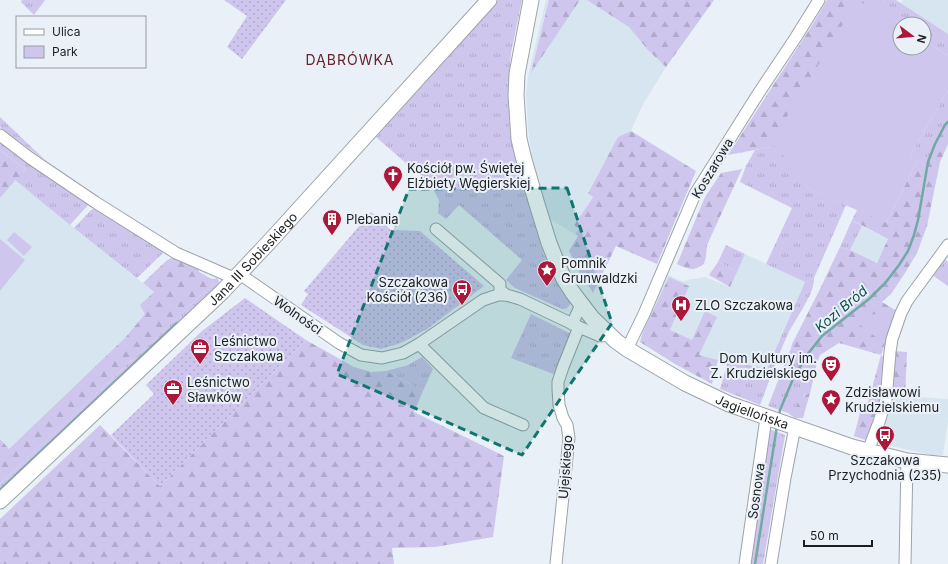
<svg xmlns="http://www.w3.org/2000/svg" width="948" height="564" viewBox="0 0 948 564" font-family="Inter,sans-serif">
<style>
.built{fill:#d7e5f0}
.grass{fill:url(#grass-tufts)}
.forest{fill:url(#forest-firs)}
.park{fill:#cfc6ee}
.garden{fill:url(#garden-dots)}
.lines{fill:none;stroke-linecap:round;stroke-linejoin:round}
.stream{stroke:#72a9a5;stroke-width:2.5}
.street-casing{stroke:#9ca3a9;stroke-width:13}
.secondary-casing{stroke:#9ca3a9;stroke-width:17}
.street{stroke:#fff;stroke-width:11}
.secondary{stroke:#fff;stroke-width:15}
.marked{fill:#0f766e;fill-opacity:0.2;stroke:#0f766e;stroke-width:3;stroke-dasharray:8 5;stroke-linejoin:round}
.labels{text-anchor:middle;stroke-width:4;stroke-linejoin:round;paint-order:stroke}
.poi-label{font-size:13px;fill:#1b1e20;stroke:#e9f0f7;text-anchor:start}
.street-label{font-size:13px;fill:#1b1e20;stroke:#e9f0f7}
.neighbourhood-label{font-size:14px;letter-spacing:1px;fill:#69232c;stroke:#e9f0f7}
.water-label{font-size:14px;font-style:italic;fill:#0e524e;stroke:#e9f0f7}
</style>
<defs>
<pattern id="grass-tufts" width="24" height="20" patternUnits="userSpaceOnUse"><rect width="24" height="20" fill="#cfc6ee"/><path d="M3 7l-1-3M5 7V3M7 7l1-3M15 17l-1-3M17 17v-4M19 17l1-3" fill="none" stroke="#b1aacc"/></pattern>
<pattern id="forest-firs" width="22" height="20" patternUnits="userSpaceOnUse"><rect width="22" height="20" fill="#cfc6ee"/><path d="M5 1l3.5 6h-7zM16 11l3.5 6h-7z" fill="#b1aacc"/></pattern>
<pattern id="garden-dots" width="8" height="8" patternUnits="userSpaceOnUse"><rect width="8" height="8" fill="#cfc6ee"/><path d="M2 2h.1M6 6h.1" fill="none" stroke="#b1aacc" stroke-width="1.8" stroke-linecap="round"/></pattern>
</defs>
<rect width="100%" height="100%" fill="#e9f0f7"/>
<!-- built -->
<g class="built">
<polygon points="546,0 662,0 648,50 666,67 643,104 631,131 618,137 588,192 593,196 574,225 579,229 575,234 551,220 536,176 531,152 528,129 526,94 528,76"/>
<polygon points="903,0 948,0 948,34 900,4"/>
<polygon points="15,180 181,314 22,463 0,439 0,198"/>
<polygon points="862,226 888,239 877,263 850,250"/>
<polygon points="745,254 805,282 767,369 728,361 718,360 643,340 645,327 668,275 682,281 705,277 730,287"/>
<polygon points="891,395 948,399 948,421 943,455 932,455 877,443 890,411"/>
</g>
<!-- grass -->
<g class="grass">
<polygon points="22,0 45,0 34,15 21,2"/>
<path d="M 498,0 L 522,0 L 511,53 L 508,92 L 510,132 L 517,166 L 543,252 L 549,267 L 570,303 C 569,307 567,309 562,309 L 515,288 L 506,280 L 522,260 L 459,205 L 446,219 L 438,213 L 439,200 L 431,185 L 376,137 Z"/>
<polygon points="885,0 896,0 948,34 948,56 924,40 924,24 901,24 879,9"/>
<path d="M 948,90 L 948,122 C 939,133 930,153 927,167 L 909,157 Z"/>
<polygon points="0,117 45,160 0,127"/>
<polygon points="0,141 89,204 70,225 15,180 25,169 0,150"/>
<path d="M 776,146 L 808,188 L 846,205 L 814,278 C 815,294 794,320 787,336 C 777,358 769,382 760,405 L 720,389 L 728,361 L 767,369 L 805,282 L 766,264 L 792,208 L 740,182 L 746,166 L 755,150 Z"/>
<polygon points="97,208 162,249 163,253 137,278 74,228 91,210 93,209"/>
<polygon points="852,220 862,226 850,250 840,247"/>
<polygon points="726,245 745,254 737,272 718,262"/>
<polygon points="943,258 948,262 948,286 932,275"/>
<polygon points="210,278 214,279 217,278 219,281 219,285 0,494 0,484 214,283"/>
<polygon points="531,314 571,334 556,375 511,358"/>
<polygon points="791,348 817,363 810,393 804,395 795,413 795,418 788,413 768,406"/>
<polygon points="422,357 433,369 423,391 386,371 408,365"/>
<polygon points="769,429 785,435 763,564 749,564"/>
</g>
<!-- forest -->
<g class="forest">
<polygon points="549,0 580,0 531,73"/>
<polygon points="587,0 714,0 666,67 648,50 629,27"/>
<path d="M 827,0 L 885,0 L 876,15 L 886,223 L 917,161 L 927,167 C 930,153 939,133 948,122 L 948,144 L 940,162 L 927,226 L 917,253 L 905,273 L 891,294 L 882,302 L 897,311 C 890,325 887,340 881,355 L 886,359 L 882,398 L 872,429 L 866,440 L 854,436 L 862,405 L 867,406 L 881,355 L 839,343 L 820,355 L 817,363 L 791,348 L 792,344 L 820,289 L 840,247 L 850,250 L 877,263 L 888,239 L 852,220 L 857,210 L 808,188 L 776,146 L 728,155 L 811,27 Z"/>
<polygon points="631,131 696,171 657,264 616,246 593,293 580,273 569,251 578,236 575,234 579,229 574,225 593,197 588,193 618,137"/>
<polygon points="0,150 25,169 0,198"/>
<path d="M 742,169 L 707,245 L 706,257 L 704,264 C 693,272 688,269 677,264 L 705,197 L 721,173 Z"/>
<polygon points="173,257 199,269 199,272 210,278 214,283 0,484 0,439 9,449 125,338 145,314 140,305 154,292 143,283 166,261"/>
<polygon points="718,262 737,272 730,287 709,275"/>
<polygon points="669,277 689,286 670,330 692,340 705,311 717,317 699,355 718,360 712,384 675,364 640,342 642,334"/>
<polygon points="306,340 354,367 371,372 386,371 423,391 414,412 504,456 493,537 435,547 392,548 394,564 0,564 0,519 100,425 160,486"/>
<polygon points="894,351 907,352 905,396 891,395"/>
<path d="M 810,393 L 803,418 L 795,418 C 794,408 800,396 810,393 Z"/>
</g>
<!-- park -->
<g class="park">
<polygon points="857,1 881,10 901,24 900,24 900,48 924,48 924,40 948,56 948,90 909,157 917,161 886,223 808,188 776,146 772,147 778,131"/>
<polygon points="14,232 32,247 24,256 7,240"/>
<polygon points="0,239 25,260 0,291"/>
<polygon points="875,314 892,321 886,345 859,324 867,316"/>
</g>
<!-- garden -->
<g class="garden">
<polygon points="224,0 286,0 242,59 227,47 247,16"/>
<polygon points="371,212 391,230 420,231 484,286 427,329 401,343 381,349 363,345 301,305 308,294 304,291"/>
<polygon points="245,298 306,340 160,486 111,435 154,394 146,385 202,331"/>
</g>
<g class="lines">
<!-- stream -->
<g class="stream">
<polyline points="779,415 780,410 793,379 807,355 822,336 869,299 886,282 899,265 908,251 914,235 918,220 928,162 935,144 945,125 948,122"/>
<polyline points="0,490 177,323"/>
<polyline points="755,564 777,426"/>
</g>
<defs>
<g id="street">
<polyline points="0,135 30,158 95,202 176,253 229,276 244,277 339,343 361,355 382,358 403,353 419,344 483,300 498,295 506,295 520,299 579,327 600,336 610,335"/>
<polyline points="436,229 500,284 500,290 506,295"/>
<polyline points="572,324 581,305"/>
<polyline points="419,344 484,408 523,425"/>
<polyline points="627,349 644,314 695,194 758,94 796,37 819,0"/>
<polyline points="868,451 879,422 886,400 890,352 892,339 901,313 907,301 915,290 948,245"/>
<polyline points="556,564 569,438 567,425 563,418 559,405 558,389 558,382 563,367 579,327"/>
<polyline points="745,564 766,418"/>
<polyline points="771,564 785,478 795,427"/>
<polyline points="905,564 907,461"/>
</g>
<g id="secondary">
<path id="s1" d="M 531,0 L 517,74 L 516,95 L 519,139 L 523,156 L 536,201 L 549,243 L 557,263 L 564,279 L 573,293 L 592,318 L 616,341 L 627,349 L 685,383 L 729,404 L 852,447 L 907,461 L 948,465"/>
<path id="s2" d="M 0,501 L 222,292 L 271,240 L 489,0"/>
</g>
</defs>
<!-- street casing -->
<use href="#street" class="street-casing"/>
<!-- secondary casing -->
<use href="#secondary" class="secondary-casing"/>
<!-- street -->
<use href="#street" class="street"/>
<!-- secondary -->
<use href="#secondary" class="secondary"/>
</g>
<!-- marked area -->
<path class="marked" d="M 567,188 L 612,323 L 522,455 L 337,374 L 409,189 Z"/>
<!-- icons -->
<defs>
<symbol id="church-pin" viewBox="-11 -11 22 30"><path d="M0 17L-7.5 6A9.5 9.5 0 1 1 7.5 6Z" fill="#ac173a" stroke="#e9f0f7"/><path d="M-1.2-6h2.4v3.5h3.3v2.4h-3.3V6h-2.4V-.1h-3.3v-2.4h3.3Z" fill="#fff"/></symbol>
<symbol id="building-pin" viewBox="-11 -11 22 30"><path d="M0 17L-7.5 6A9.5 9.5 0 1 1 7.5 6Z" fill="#ac173a" stroke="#e9f0f7"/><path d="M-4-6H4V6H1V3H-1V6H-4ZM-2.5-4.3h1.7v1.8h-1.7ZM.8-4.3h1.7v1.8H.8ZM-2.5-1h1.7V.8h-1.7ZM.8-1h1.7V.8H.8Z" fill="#fff"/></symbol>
<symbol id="sight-pin" viewBox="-11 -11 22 30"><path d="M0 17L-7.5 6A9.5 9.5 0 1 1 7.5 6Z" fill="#ac173a" stroke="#e9f0f7"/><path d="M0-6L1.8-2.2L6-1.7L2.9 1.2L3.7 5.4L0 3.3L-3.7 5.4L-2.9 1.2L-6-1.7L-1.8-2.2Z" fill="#fff"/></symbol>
<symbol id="bus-pin" viewBox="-11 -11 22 30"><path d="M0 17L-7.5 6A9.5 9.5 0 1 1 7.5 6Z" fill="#ac173a" stroke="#e9f0f7"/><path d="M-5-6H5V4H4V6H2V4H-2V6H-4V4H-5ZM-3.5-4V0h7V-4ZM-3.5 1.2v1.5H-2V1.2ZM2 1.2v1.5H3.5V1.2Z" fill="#fff"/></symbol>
<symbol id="hospital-pin" viewBox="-11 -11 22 30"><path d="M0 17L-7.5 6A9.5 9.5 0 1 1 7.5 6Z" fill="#ac173a" stroke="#e9f0f7"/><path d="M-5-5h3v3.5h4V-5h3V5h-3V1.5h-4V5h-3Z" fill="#fff"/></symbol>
<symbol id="office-pin" viewBox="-11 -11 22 30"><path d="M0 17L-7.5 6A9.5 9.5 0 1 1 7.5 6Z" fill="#ac173a" stroke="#e9f0f7"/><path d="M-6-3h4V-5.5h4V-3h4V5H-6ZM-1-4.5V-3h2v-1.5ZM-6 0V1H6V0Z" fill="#fff"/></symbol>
<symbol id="theatre-pin" viewBox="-11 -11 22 30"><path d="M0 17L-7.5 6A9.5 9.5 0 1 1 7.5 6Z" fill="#ac173a" stroke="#e9f0f7"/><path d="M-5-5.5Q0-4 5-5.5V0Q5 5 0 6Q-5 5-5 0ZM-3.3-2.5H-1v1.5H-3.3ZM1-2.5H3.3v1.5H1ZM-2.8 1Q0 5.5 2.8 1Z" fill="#fff"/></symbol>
</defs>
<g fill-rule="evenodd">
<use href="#church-pin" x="382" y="164" width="22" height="30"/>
<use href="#building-pin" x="321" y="208" width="22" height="30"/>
<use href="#sight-pin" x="536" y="259" width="22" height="30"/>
<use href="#bus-pin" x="451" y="278" width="22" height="30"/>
<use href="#hospital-pin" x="670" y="294" width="22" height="30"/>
<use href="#office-pin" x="189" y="337" width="22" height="30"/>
<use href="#theatre-pin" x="820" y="354" width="22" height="30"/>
<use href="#office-pin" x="162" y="378" width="22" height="30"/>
<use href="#sight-pin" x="820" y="388" width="22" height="30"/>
<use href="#bus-pin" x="874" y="424" width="22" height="30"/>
</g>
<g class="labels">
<!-- poi labels -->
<g class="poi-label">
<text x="407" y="173">Kościół pw. Świętej<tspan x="407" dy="15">Elżbiety Węgierskiej</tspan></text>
<text x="346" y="224">Plebania</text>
<text x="561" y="268">Pomnik<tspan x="561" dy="15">Grunwaldzki</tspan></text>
<text x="448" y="287" text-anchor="end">Szczakowa<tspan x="448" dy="15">Kościół (236)</tspan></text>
<text x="695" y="310">ZLO Szczakowa</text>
<text x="214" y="346">Leśnictwo<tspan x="214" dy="15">Szczakowa</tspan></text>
<text x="817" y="363" text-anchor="end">Dom Kultury im.<tspan x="817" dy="15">Z. Krudzielskiego</tspan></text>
<text x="187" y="387">Leśnictwo<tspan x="187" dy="15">Sławków</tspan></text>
<text x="845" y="397">Zdzisławowi<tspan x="845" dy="15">Krudzielskiemu</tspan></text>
<text x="885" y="465" text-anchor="middle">Szczakowa<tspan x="885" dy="15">Przychodnia (235)</tspan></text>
</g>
<!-- street labels -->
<g class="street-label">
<text transform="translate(712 168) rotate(-59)" y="5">Koszarowa</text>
<text dy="5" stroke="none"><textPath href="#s2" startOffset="350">Jana III Sobieskiego</textPath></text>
<text transform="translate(298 315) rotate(35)" y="5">Wolności</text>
<text dy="5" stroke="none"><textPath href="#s1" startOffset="523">Jagiellońska</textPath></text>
<text transform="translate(565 467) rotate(-86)" y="5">Ujejskiego</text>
<text transform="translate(756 491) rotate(-82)" y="5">Sosnowa</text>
</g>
<!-- neighbourhood labels -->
<g class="neighbourhood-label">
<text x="350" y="65">DĄBRÓWKA</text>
</g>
<!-- water labels -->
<g class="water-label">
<text transform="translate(841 309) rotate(-40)" y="5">Kozi Bród</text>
</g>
</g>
<!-- legend -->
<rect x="16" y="16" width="130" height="52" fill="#e9f0f7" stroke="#979ca1"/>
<rect x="24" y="29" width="20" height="6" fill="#ffffff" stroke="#979ca1"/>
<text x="52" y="36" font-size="12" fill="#1b1e20">Ulica</text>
<rect x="24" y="46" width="20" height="12" fill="#cfc6ee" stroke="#979ca1"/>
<text x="52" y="56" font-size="12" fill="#1b1e20">Park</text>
<!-- north arrow -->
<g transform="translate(912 36) rotate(106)"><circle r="19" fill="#e9f0f7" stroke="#979ca1"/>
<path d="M0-3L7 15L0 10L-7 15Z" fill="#ac173a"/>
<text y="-6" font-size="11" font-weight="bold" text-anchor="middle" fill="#1b1e20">N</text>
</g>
<!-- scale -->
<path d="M804 540v6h68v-6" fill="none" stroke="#1b1e20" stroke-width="2"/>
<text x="810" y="540" font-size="12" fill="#1b1e20" stroke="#e9f0f7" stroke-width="3" paint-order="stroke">50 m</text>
</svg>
